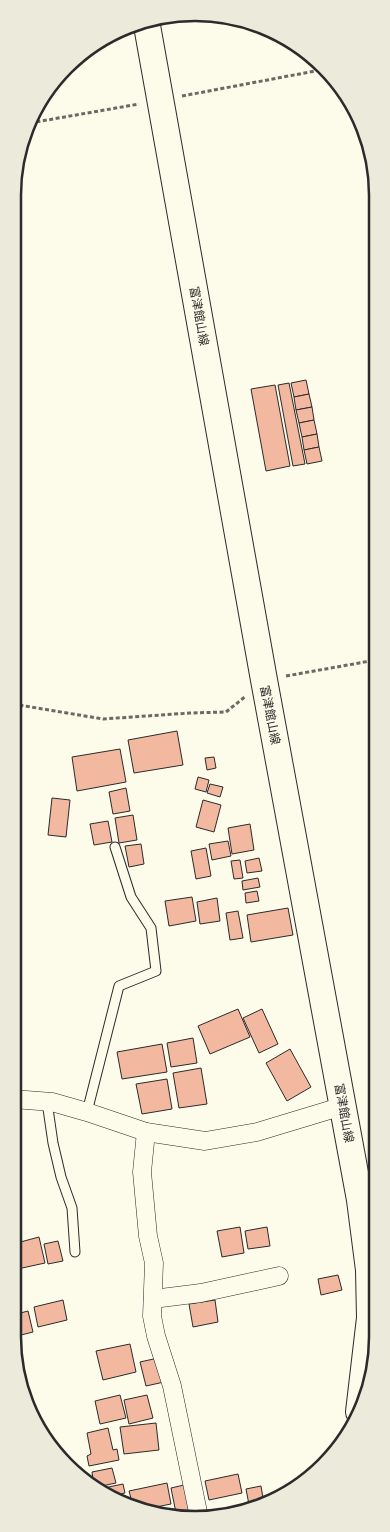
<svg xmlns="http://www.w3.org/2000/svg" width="390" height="1532" viewBox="0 0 390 1532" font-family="'Source Sans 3','Noto Sans JP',sans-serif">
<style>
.building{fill:#f2b8a0;stroke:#2b2b2b}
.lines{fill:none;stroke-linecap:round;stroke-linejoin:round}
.lane-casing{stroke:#2b2b2b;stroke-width:11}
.street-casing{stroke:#2b2b2b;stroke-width:19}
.primary-casing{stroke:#2b2b2b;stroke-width:28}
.path{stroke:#6a6964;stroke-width:3;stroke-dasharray:4 2.5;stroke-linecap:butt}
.lane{stroke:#fdfbea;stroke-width:9}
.street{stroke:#fdfbea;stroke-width:18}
.primary{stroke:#fdfbea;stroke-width:26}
.labels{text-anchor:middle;stroke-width:4;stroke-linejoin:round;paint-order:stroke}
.street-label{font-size:12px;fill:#2b2b2b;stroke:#fdfbea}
.rim{fill:none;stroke:#2b2b2b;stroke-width:2.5}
</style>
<rect width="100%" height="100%" fill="#fdfbea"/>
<!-- building -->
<g class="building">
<polygon points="306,380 309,394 294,397 291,383"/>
<polygon points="289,383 305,464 293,466 278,385"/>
<polygon points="275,385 290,466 266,471 251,389"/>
<polygon points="309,394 312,407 296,410 294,397"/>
<polygon points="312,407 314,420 299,423 296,410"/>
<polygon points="314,420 317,434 302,437 299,423"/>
<polygon points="317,434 319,447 304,450 302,437"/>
<polygon points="319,447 322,461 307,464 304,450"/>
<polygon points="177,731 183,765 134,773 128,740"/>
<polygon points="120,749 126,782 77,791 72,757"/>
<polygon points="214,757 216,768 207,770 205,758"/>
<polygon points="198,777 209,780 206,792 195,789"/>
<polygon points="210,784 223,787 220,797 207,793"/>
<polygon points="126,788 130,811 113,814 109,792"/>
<polygon points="52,798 70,800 66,837 48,835"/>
<polygon points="203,800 221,805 214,832 196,827"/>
<polygon points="133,815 137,840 119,843 115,818"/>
<polygon points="108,821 112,842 94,845 90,824"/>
<polygon points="250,824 254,850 232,854 228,828"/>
<polygon points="228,841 231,856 212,860 209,844"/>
<polygon points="141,844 144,864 129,867 125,846"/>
<polygon points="206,848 211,876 196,879 191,851"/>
<polygon points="259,858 262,871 247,873 245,861"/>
<polygon points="240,860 243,878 234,879 231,861"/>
<polygon points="258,878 260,887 243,890 242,881"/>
<polygon points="257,891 259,901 246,903 245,893"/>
<polygon points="192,897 196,921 169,926 165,901"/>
<polygon points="217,898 220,921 200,924 197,902"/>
<polygon points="288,908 293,935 251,942 247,915"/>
<polygon points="238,911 243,938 230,940 226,913"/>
<polygon points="238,1009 250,1037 210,1054 198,1026"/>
<polygon points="262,1009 278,1044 259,1053 243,1018"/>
<polygon points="193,1038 197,1063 171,1067 167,1043"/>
<polygon points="162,1044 167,1072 122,1079 117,1052"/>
<polygon points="290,1049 311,1087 287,1101 266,1063"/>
<polygon points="201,1068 207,1104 179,1108 173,1073"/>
<polygon points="167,1079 172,1109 142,1114 136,1084"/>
<polygon points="240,1227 244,1253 222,1257 217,1231"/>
<polygon points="267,1227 270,1246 248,1249 245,1231"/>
<polygon points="39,1237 45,1263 13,1270 13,1244"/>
<polygon points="58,1241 63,1261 48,1264 44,1244"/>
<polygon points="338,1275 342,1290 321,1295 318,1279"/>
<polygon points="63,1300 67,1320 38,1327 34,1307"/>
<polygon points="215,1300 218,1322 193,1327 189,1304"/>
<polygon points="28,1311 33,1332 13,1337 13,1315"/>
<polygon points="130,1344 136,1372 103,1380 96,1351"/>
<polygon points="158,1358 164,1382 146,1386 140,1362"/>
<polygon points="120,1395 126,1418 100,1424 95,1401"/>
<polygon points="147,1395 153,1418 129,1424 124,1400"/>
<polygon points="156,1423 159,1450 124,1454 120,1427"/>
<polygon points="108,1428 113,1450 117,1449 119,1460 89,1466 87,1456 91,1454 87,1433"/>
<polygon points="112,1468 116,1483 97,1487 94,1486 92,1472"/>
<polygon points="238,1474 242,1493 209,1500 205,1481"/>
<polygon points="167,1483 171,1504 146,1509 133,1506 129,1491"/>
<polygon points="123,1484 125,1493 109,1497 99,1489"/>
<polygon points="184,1485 191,1518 183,1519 177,1518 171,1488"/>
<polygon points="261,1486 264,1504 250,1510 246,1489"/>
<polygon points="126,1496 128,1504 113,1499"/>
</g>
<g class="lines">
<defs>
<g id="lane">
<polyline points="47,1102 53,1143 61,1177 72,1208 75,1252"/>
<polyline points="87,1112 119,986 156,971 151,928 131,897 115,847"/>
</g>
<g id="street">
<polyline points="13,1099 52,1102 87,1112 146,1132 205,1141 257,1132 343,1106"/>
<polyline points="146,1132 142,1172 148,1236 154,1263 152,1316 156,1336 172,1386 199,1517"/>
<polyline points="153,1299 201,1293 279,1276"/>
</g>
<polyline id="primary" points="146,20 264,680 360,1200 369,1270 370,1318 359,1412"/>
</defs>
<!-- lane casing -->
<use href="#lane" class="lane-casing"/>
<!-- street casing -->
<use href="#street" class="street-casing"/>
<!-- primary casing -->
<use href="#primary" class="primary-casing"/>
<!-- path -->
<g class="path">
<polyline points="182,96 326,69"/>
<polyline points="30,123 139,104"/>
<polyline points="286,676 376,660"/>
<polyline points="13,704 103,719 190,713 226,712 246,696"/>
</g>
<!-- lane -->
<use href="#lane" class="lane"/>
<!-- street -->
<use href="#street" class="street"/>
<!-- primary -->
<use href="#primary" class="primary"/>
</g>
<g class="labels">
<!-- street labels -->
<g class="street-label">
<text transform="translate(199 316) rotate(80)" y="4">富津館山線</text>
<text transform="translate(270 715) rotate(79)" y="4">富津館山線</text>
<text transform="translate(344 1113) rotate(80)" y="4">富津館山線</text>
</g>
</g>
<!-- crop -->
<path d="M0 0H390V1532H0ZM195 21H195A174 174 0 0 1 369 195V1337A174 174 0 0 1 195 1511H195A174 174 0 0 1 21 1337V195A174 174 0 0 1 195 21Z" fill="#eceadb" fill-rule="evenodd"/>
<path class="rim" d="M195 21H195A174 174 0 0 1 369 195V1337A174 174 0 0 1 195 1511H195A174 174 0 0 1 21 1337V195A174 174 0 0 1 195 21Z"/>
</svg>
